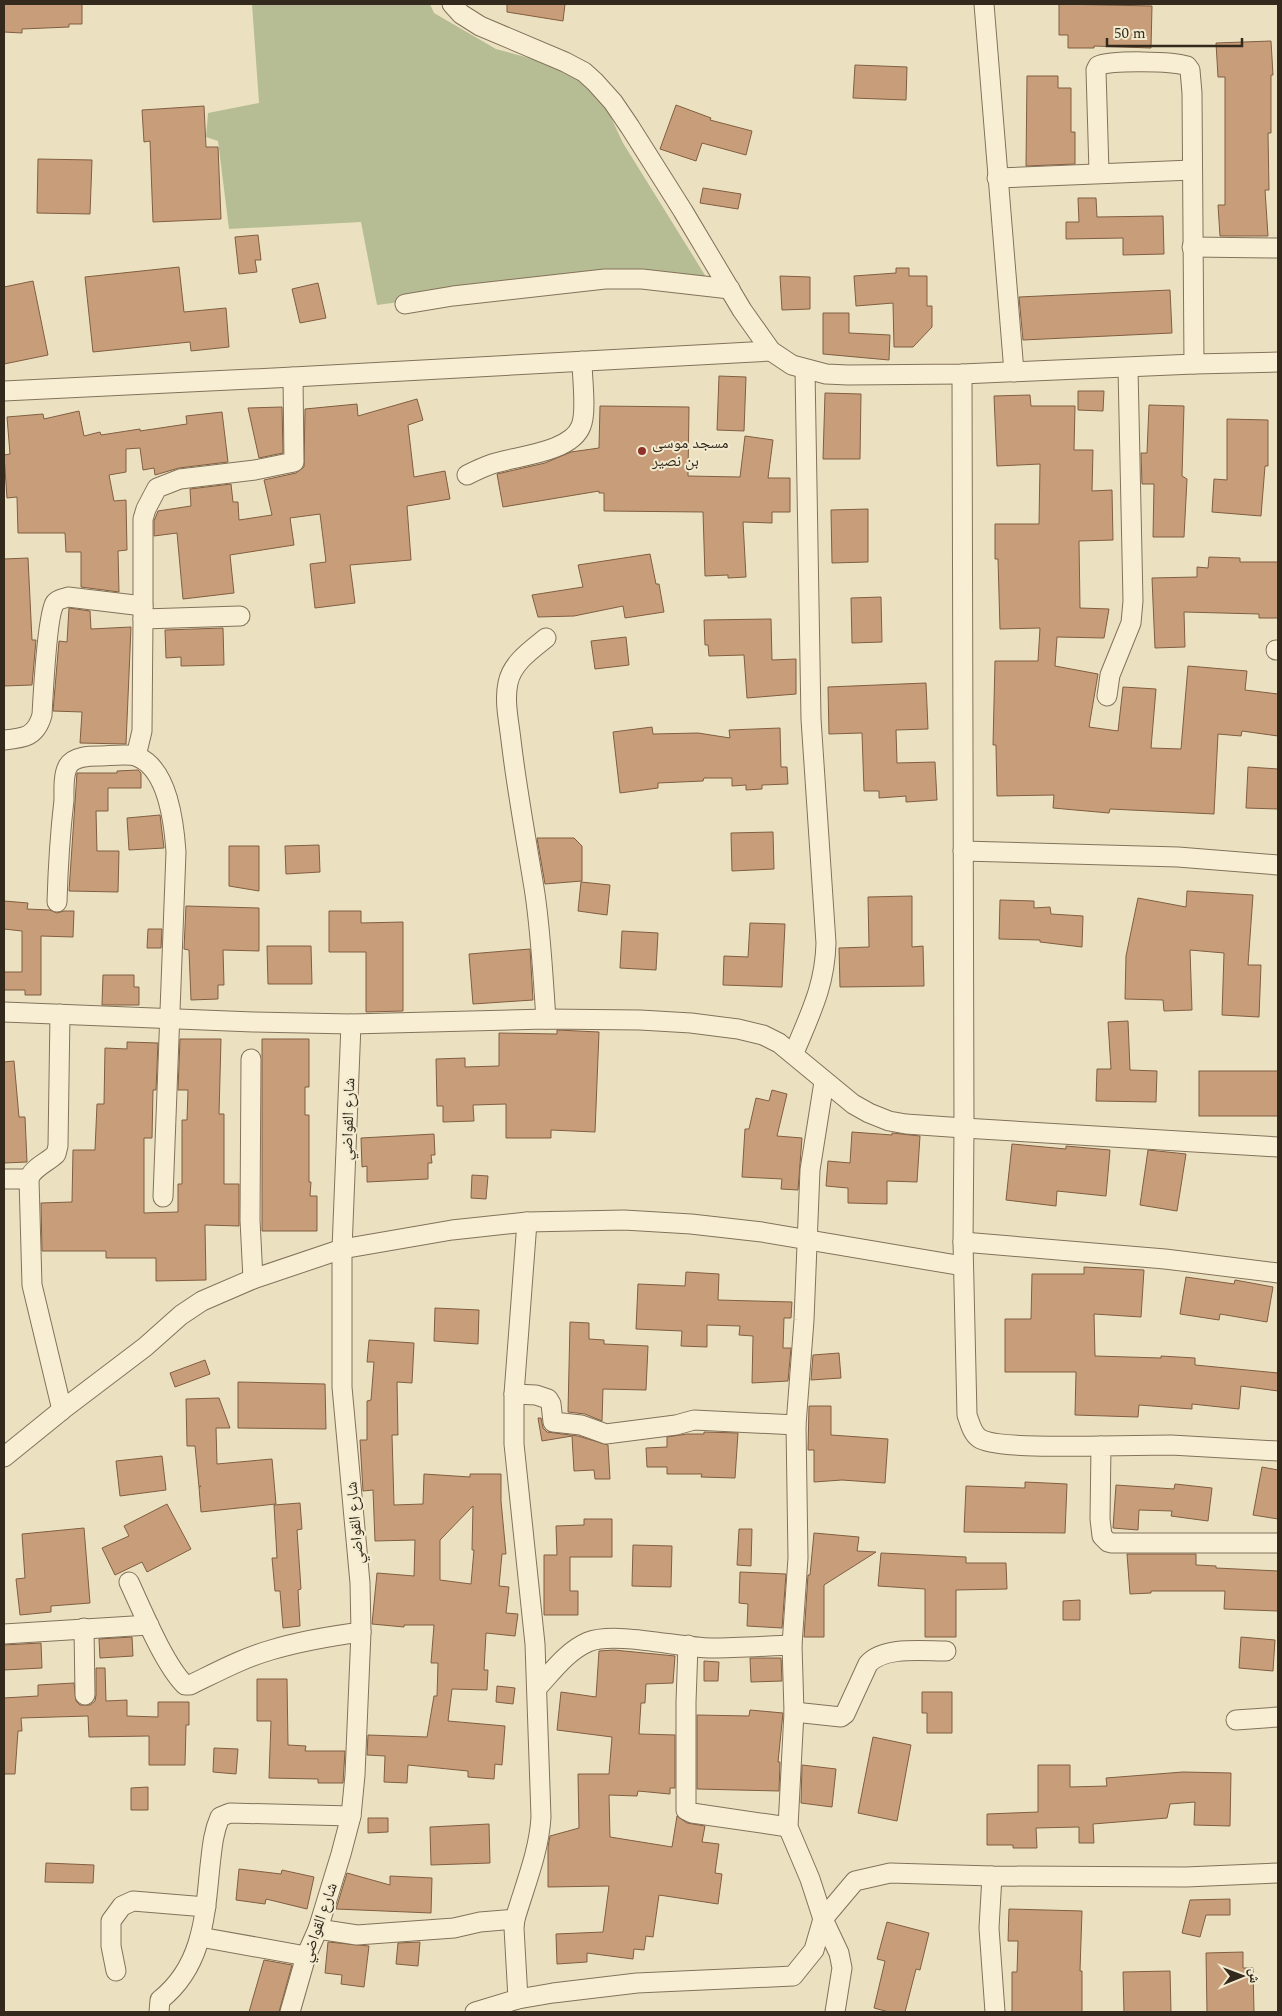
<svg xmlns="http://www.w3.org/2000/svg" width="1282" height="2016" viewBox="0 0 1282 2016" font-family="Spectral,'Noto Naskh Arabic',serif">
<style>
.cemetery{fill:#b6bd95}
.building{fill:#c79e79;stroke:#815e41;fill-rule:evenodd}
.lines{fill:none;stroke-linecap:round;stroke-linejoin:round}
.minor-casing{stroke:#83725a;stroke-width:21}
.minor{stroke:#f7eed3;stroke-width:19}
.poi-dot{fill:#8f312d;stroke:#f3ebd0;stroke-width:2}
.labels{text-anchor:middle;stroke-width:4;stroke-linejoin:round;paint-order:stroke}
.poi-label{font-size:16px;fill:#34291d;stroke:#f3ebd0;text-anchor:start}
.street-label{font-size:16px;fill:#34291d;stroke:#f3ebd0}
</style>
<rect width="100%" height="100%" fill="#ebe1c1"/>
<!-- cemetery -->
<polygon class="cemetery" points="252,4 430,4 434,13 496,49 558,66 592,90 607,109 623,143 708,280 483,291 377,305 361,222 229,229 218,141 206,137 208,113 259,103"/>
<!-- building -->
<g class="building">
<polygon points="4,4 82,4 82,24 69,24 69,27 22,29 22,33 4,32"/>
<polygon points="507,4 565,4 563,21 507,12"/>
<polygon points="1059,4 1152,6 1151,48 1094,46 1094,48 1068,48 1068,35 1059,35"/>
<polygon points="1271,41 1273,75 1271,75 1271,133 1268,133 1269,190 1265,190 1268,236 1220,236 1218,205 1225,205 1225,77 1218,77 1216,43"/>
<polygon points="855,65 907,67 906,100 853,98"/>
<polygon points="1027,76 1058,76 1058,88 1071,88 1071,132 1075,132 1075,164 1026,166"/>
<polygon points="676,105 711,118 710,120 752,131 746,155 702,143 696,161 660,149"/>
<polygon points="204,106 206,147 218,147 221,219 153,222 150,141 144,142 142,110"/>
<polygon points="38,159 92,160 90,214 37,213"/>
<polygon points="703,188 741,194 738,209 700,203"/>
<polygon points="1078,198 1096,198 1097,217 1163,216 1164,254 1123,255 1123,238 1066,239 1066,222 1079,222"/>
<polygon points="258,235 261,260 255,260 257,272 239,274 235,237"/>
<polygon points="179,267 184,312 226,308 229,347 191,351 190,342 93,352 85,277"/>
<polygon points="896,268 909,268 909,276 927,276 927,306 932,306 932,327 913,347 894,347 893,303 856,306 854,276 896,273"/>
<polygon points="780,276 810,277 810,309 782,310"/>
<polygon points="33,281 48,355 4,364 4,287"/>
<polygon points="318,283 326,318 300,323 292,289"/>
<polygon points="1170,290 1172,333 1023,340 1019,297"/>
<polygon points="823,313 849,313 849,333 890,335 889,360 823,354"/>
<polygon points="719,376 746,377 744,431 717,430"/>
<polygon points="1078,391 1104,391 1103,411 1078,410"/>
<polygon points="825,393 861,394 860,459 823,459"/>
<polygon points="1030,395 1031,406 1075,406 1074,450 1093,450 1092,491 1112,490 1113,540 1079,541 1080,608 1109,609 1104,638 1057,637 1055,666 1098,674 1089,727 1118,731 1123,687 1156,689 1151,748 1181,749 1188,666 1247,671 1245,690 1278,694 1278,736 1242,731 1241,736 1218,734 1214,814 1110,809 1109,813 1053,808 1054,795 997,796 996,745 993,745 995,661 1038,661 1040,628 1000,629 998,559 995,559 995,524 1039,524 1040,464 997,466 994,396"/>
<polygon points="417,399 423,420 408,425 414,477 445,471 450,499 407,506 411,560 350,565 355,603 315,608 310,564 326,562 320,514 290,518 294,545 230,555 234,593 183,599 177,533 154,536 154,521 158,511 191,506 190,489 231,484 233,502 238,502 239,520 272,515 264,480 296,473 304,467 305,409 357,404 358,416"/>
<polygon points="1149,405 1184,406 1182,476 1187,479 1184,537 1153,537 1154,484 1142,484 1141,453 1147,453"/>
<polygon points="600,406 689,407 688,476 740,477 745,436 773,440 768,478 790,478 790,512 772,512 772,523 743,522 746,577 728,578 728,575 705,576 703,512 604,511 604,493 599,493 599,491 503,507 497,474 545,463 571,452 599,448"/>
<polygon points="282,407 283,453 259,458 248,408"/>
<polygon points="79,411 84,436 100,432 101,435 140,429 140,431 187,424 186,416 222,412 228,462 179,468 155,475 154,468 143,470 140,448 126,449 126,472 109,475 114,501 126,500 127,550 118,551 119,592 81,587 81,552 66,552 65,533 18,533 17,497 7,498 4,455 10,454 7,417 43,414 44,419"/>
<polygon points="1227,419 1268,420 1268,466 1265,466 1261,516 1212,512 1214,479 1227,480"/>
<polygon points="868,509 868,562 832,563 831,510"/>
<polygon points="650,554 656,584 659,584 664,612 625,618 623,606 574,616 538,617 532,595 583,587 578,565"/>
<polygon points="1209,557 1240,558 1240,562 1278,562 1278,618 1259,618 1259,614 1184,612 1185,647 1155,648 1152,578 1197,577 1197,567 1208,568"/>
<polygon points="28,558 32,640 36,640 32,685 4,686 4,559"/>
<polygon points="881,597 882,642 852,643 851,598"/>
<polygon points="69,608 90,611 91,629 131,627 126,744 80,743 82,712 53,711 59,641 67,642"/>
<polygon points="771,619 772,660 796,659 796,694 747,698 744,655 709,656 708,645 705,645 704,620"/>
<polygon points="223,628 224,665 181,666 181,657 166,658 165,630"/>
<polygon points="626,637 629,665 595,669 591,641"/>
<polygon points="926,683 928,729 896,730 897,763 935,762 937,800 906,802 906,796 879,798 879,791 864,791 862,733 829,734 828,687"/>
<polygon points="652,727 653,734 698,733 730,738 729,730 780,728 781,767 787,767 788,784 762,785 762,789 746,790 746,785 732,786 732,778 704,778 703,781 658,783 658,788 620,793 613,732"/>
<polygon points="1248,767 1278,769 1278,809 1246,808"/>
<polygon points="138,770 141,773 141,788 108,788 108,811 96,811 97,851 119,851 118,892 69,891 77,773 117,773 117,771"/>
<polygon points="160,815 164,848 129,850 127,818"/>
<polygon points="773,832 774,869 732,871 731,833"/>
<polygon points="537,838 574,838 582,846 582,881 545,884"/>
<polygon points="319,845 320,872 286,874 285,846"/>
<polygon points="229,846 259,846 259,891 229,886"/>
<polygon points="581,882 610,885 607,915 578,911"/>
<polygon points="1187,891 1253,895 1248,965 1261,965 1259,1017 1222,1015 1224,953 1190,950 1192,1010 1164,1011 1163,1000 1125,999 1126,956 1138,898 1186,907"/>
<polygon points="912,896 912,947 923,946 924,986 840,987 839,948 869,947 868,897"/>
<polygon points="1000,900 1034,901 1034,908 1050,907 1051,914 1083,916 1082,947 1040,942 1040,940 999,939"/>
<polygon points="4,901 28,903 27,909 50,910 57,913 64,911 74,911 73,937 41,936 41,995 25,995 25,990 4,990 4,972 22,972 22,931 4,929"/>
<polygon points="186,906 259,908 259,951 223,950 224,985 218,985 218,999 191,1000 189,950 184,949"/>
<polygon points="329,911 361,911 361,923 403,922 403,1011 366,1012 366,952 329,952"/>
<polygon points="750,923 785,924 782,987 723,985 724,956 748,957"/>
<polygon points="148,929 162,929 161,948 147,948"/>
<polygon points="622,931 658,933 656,970 620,968"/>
<polygon points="267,946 311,946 312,984 268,984"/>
<polygon points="530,949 533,1000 473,1004 469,954"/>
<polygon points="103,975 134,975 134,987 139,987 139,1005 102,1005"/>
<polygon points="1128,1021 1130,1070 1157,1071 1156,1102 1096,1101 1097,1069 1111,1069 1108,1022"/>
<polygon points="557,1030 599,1032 595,1132 551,1130 551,1138 506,1138 506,1104 473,1105 474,1121 443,1122 443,1106 437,1106 436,1059 465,1058 465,1067 499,1066 499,1033 557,1034"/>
<polygon points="180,1039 221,1039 219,1114 224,1114 224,1184 239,1184 239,1226 205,1225 206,1280 156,1281 156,1258 106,1258 106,1251 42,1251 41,1203 72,1202 73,1150 95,1150 97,1104 104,1104 105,1048 127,1049 127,1042 158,1043 156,1090 153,1090 152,1138 144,1138 144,1213 178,1212 178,1184 182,1184 182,1120 187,1120 188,1090 178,1090"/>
<polygon points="262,1039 309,1039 309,1087 305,1087 305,1115 309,1115 309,1182 311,1182 310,1196 317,1196 317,1231 262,1231"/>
<polygon points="14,1061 19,1117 25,1117 27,1162 4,1163 4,1062"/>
<rect x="1199" y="1071" width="79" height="45"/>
<polygon points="772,1090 787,1094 777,1136 802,1138 798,1190 781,1189 782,1179 742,1177 745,1129 749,1129 756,1098 769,1101"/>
<polygon points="852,1132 892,1135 892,1133 920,1136 917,1182 887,1181 887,1204 848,1203 848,1188 826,1186 828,1161 850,1163"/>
<polygon points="434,1134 435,1155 431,1155 432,1163 428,1163 428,1179 367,1182 367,1166 362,1167 361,1138"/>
<polygon points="1012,1144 1066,1149 1066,1146 1110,1150 1106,1196 1057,1191 1056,1206 1006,1200"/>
<polygon points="1148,1150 1186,1154 1177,1211 1140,1205"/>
<polygon points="472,1175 488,1176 486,1199 471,1198"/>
<polygon points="1084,1267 1144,1270 1141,1317 1094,1314 1095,1356 1161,1358 1161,1356 1195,1358 1195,1365 1278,1373 1278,1391 1241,1386 1239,1409 1192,1404 1192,1409 1139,1405 1138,1417 1075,1415 1076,1372 1005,1372 1005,1319 1031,1319 1032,1274 1084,1274"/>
<polygon points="686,1272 719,1274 718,1300 792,1302 791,1318 784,1318 783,1348 791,1348 788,1381 752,1383 753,1336 739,1335 740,1326 707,1325 707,1347 681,1346 682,1331 636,1329 638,1284 685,1286"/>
<polygon points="1186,1277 1234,1284 1235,1280 1273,1287 1267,1322 1220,1314 1219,1320 1180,1314"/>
<polygon points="435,1308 479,1310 478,1344 434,1341"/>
<polygon points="570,1322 589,1323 589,1339 604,1340 604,1344 648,1346 646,1390 603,1389 602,1421 585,1414 568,1412"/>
<path d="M 369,1340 L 414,1343 L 412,1383 L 397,1382 L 398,1435 L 392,1435 L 394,1505 L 423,1504 L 424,1474 L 470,1477 L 470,1474 L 501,1474 L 501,1501 L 506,1554 L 502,1554 L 499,1586 L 509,1587 L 506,1613 L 518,1614 L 515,1636 L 486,1633 L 484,1670 L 488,1670 L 487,1690 L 452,1689 L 448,1721 L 505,1726 L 502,1765 L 495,1764 L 494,1779 L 468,1777 L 468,1771 L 408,1765 L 407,1783 L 384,1782 L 385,1756 L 367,1755 L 368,1735 L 427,1737 L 434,1696 L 437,1696 L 438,1663 L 431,1663 L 434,1625 L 404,1625 L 404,1627 L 372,1624 L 377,1573 L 414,1576 L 415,1540 L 375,1541 L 373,1490 L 363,1491 L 360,1440 L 367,1440 L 367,1401 L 371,1400 L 374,1362 L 367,1362 ZM 473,1506 L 472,1550 L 474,1550 L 471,1584 L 440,1580 L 440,1540 Z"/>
<polygon points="839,1353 841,1378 811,1380 813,1355"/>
<polygon points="205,1360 210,1374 175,1387 170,1373"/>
<polygon points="238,1382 325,1384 326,1429 238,1428"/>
<polygon points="219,1398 230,1428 216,1428 217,1464 272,1459 276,1504 201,1512 199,1487 201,1486 199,1487 195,1446 187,1446 186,1399"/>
<polygon points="809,1406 831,1406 831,1435 888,1439 885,1483 842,1480 814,1482 814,1450 808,1450"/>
<polygon points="538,1418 541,1418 543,1428 547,1432 578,1436 608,1445 610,1479 595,1479 594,1470 574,1471 572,1436 542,1441"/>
<polygon points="704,1432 738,1433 735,1478 701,1477 702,1474 667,1474 667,1467 647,1467 646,1448 667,1447 667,1437 687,1434 704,1434"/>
<polygon points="162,1456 166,1490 120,1496 116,1461"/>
<polygon points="1262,1467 1278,1470 1278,1519 1253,1515"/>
<polygon points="1025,1482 1067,1484 1065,1533 964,1532 966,1486 1025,1488"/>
<polygon points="1175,1484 1212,1488 1208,1521 1171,1516 1172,1511 1139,1510 1138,1530 1113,1528 1116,1485 1174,1489"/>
<polygon points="300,1503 302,1529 297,1530 301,1589 298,1590 300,1626 283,1628 280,1591 275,1591 272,1558 277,1558 274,1505"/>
<polygon points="167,1504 191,1549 147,1572 142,1562 115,1575 102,1548 129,1536 124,1526"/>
<polygon points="584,1519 612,1519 612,1557 570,1557 570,1591 578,1591 578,1615 544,1615 544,1555 557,1555 556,1526 584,1525"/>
<polygon points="84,1528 90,1603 51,1606 51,1612 20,1615 16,1579 25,1578 22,1534"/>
<polygon points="739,1529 752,1529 751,1566 737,1565"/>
<polygon points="814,1533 859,1537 857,1551 876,1552 824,1585 824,1637 804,1637 808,1575 810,1575"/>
<polygon points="633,1545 672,1546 671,1587 632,1586"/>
<polygon points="881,1553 966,1557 966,1563 1006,1563 1007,1589 956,1590 956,1637 925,1637 925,1589 878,1586"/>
<polygon points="1127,1554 1196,1554 1196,1565 1216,1566 1216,1568 1278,1571 1278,1611 1224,1609 1225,1591 1151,1591 1151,1593 1130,1594"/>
<polygon points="740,1572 786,1574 782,1628 747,1626 748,1604 739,1603"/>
<polygon points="1080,1600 1080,1620 1063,1620 1063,1601"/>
<polygon points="132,1637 133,1656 100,1658 99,1639"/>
<polygon points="1241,1637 1275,1640 1273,1671 1239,1668"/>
<polygon points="41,1643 42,1668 4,1670 4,1645"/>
<polygon points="614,1650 675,1656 673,1683 646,1684 645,1703 641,1703 639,1734 675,1735 675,1788 670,1788 670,1794 638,1791 637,1796 609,1795 610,1837 672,1847 677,1816 687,1823 705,1826 702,1842 719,1844 715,1873 722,1874 718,1904 659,1895 653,1937 646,1936 644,1950 634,1949 633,1959 587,1953 587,1962 557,1964 556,1934 603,1932 609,1886 548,1887 548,1847 550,1836 579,1828 578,1774 609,1774 612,1737 557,1730 561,1692 596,1697 599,1651"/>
<polygon points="750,1658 781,1658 782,1681 751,1682"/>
<polygon points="704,1661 719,1662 718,1681 704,1681"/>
<polygon points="96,1668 105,1668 106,1701 127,1700 127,1716 158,1717 158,1702 189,1702 189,1725 186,1725 185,1765 149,1765 149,1736 89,1737 88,1716 21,1718 22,1731 18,1731 15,1774 4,1774 4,1698 38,1696 38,1685 74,1683 76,1701 80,1705 90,1705 95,1701 96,1695"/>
<polygon points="257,1679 287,1679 288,1745 306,1746 305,1751 345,1751 343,1783 318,1783 318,1779 269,1778 271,1721 257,1721"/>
<polygon points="497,1686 515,1688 513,1704 496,1702"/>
<polygon points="922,1692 952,1692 952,1733 927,1733 927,1713 922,1713"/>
<polygon points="750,1710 783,1713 778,1762 780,1762 779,1791 697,1789 697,1715 749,1716"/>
<polygon points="873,1737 911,1745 897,1821 858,1813"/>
<polygon points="214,1748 238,1749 236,1774 213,1772"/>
<polygon points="802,1765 836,1769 832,1807 801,1803"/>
<polygon points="1038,1765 1070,1765 1070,1787 1107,1786 1106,1778 1183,1772 1231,1773 1230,1826 1194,1825 1195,1802 1170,1804 1167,1818 1093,1824 1094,1843 1079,1843 1079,1827 1036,1828 1037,1848 1013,1848 1013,1845 987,1845 987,1814 1038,1812"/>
<polygon points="148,1787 148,1810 131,1810 131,1788"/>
<polygon points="368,1818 388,1818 388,1832 368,1833"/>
<polygon points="489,1824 490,1863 431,1865 430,1827"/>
<polygon points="46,1863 94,1865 93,1883 45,1882"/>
<polygon points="239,1869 281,1874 282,1870 314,1877 307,1909 266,1899 265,1904 236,1900"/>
<polygon points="347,1873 390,1885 390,1876 432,1878 431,1913 336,1909"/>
<polygon points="1230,1899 1230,1915 1206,1915 1200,1937 1182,1933 1190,1900"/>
<polygon points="1009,1909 1082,1911 1080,1971 1082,1971 1082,2012 1012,2012 1012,1972 1017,1972 1018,1941 1008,1941"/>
<polygon points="887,1922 929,1933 920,1970 916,1969 905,2012 889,2012 874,2008 885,1961 877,1959"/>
<polygon points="328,1942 369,1946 364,1987 341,1984 342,1975 325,1973"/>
<polygon points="420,1942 418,1966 396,1964 398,1943"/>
<polygon points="1243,1952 1243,1968 1253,1968 1254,2012 1207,2012 1206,1953"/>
<polygon points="264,1960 292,1965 279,2012 249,2012"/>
<polygon points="1170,1971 1171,2012 1124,2012 1123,1972"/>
</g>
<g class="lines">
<defs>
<g id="minor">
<polyline points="452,4 461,14 480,26 565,62 584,72 595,82 613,102 630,127 683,211 742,310 771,351 792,365 826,374 848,375 962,374 1194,364 1278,362"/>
<polyline points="984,4 1014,372"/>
<path d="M 1099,172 L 1096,70 L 1098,66 C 1111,60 1173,61 1187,66 L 1190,70 L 1192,93 L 1194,364"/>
<polyline points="997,178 1192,170"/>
<polyline points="1192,247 1278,248"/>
<polyline points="405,304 453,296 605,279 642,279 730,289"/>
<path d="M 962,374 L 964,1128 L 963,1242 L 967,1415 C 970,1423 972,1433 979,1438 C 994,1449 1079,1446 1101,1446"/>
<polyline points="4,391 293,377 771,351"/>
<path d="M 467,475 C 475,471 483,467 492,464 C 515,456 571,453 581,426 C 587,412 582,378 582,361"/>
<polyline points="143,619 143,519 146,509 157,488 180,479 255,470 294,462 293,377"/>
<polyline points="1276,650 1278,650"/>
<polyline points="1107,696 1110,675 1131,623 1133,601 1128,368"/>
<path d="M 4,740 C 24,738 36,737 42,715 C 43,697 47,614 55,603 C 58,599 63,599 68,597 L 143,606"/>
<polyline points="136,756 142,731 143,619 240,616"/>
<polyline points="963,851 1178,857 1278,865"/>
<path d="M 57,902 C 58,868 60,834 64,800 C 64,790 63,775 68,766 C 74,756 90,756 100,756 C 109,756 130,753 138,757 C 168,770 174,823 176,852 L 163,1197"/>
<polyline points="4,1012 253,1022 351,1024 546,1019 640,1020 691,1023 738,1029 763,1035 779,1043 853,1104 869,1113 889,1121 906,1124 964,1128 1278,1147"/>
<path d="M 60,1014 L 58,1146 L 56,1154 C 48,1162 32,1168 29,1179 L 32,1285 L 62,1410"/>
<path d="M 546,1019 C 543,977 541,935 535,894 C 527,843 517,792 511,740 C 509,722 504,701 508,683 C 512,663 531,650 546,638"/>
<path d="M 794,1053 C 810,1014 825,986 826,943 L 811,719 L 805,370"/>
<polyline points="251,1059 250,1220 253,1279"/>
<polyline points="824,1082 810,1170 804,1320 796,1425 798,1558 792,1645 794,1712 788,1827 810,1879 823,1919 839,1953 842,1968 835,2012"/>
<polyline points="4,1179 29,1179"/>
<polyline points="963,1242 1165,1259 1278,1273"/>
<polyline points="514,1394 536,1395 548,1399 551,1404 553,1422 581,1425 606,1434 676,1425 694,1420 796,1425"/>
<polyline points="1278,1451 1171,1445 1101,1446 1100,1519 1102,1536 1108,1542 1112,1543 1278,1543"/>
<polyline points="4,1457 62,1410 145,1347 181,1315 202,1301 253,1279 342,1249 452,1230 527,1222 624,1220 691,1224 762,1232 963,1266"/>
<path d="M 129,1582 C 142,1610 164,1664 185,1685 L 190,1685 C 217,1672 243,1658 271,1650 C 301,1641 331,1636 361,1632"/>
<polyline points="84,1628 85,1695"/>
<polyline points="4,1634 149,1625"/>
<polyline points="688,1645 686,1702 686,1810 692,1813 788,1827"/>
<path d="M 537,1688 C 552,1672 567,1651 588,1642 C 615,1631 681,1648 711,1648 C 738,1648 765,1646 792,1645"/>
<path d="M 794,1712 L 841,1717 L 845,1714 L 868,1664 C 884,1646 923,1651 946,1651"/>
<polyline points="1236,1720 1278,1717"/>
<polyline points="992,1876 989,1928 995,2012"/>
<polyline points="318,1929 357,1935 454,1928 480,1922 515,1919"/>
<polyline points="200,1937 306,1956"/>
<polyline points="116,1971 111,1946 111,1921 122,1906 133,1901 206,1907"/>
<path d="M 518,1999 L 514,1928 L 515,1919 C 525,1885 539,1852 541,1817 L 535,1644 L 514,1444 L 514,1394 L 527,1222"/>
<path d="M 159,2012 L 160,2000 C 203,1966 205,1916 210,1866 C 212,1849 213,1833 220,1817 L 230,1813 L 351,1816"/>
<polyline points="290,2012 306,1956 318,1929 341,1854 351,1816 355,1775 361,1632 360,1583 342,1387 342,1249 351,1024"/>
<polyline points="475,2012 518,1999 553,1993 637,1983 793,1976 814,1950 823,1919 855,1881 890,1873 992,1876 1186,1877 1278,1873"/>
</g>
</defs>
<!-- minor casing -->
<use href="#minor" class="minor-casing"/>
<!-- minor -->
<use href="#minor" class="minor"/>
</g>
<!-- markers -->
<circle class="poi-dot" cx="642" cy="451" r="5"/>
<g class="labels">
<!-- poi labels -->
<g class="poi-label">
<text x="652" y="448">مسجد موسى<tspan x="652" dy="18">بن نصير</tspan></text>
</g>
<!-- street labels -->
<g class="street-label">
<text transform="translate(347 1119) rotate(-88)" y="6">شارع القواضي</text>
<text transform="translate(354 1523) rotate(-95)" y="6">شارع القواضي</text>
<text transform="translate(318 1922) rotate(-71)" y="6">شارع القواضي</text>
</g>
</g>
<!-- border -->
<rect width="1282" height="2016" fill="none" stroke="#34291d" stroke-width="10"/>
<!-- north arrow -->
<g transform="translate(1242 1976) rotate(89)" stroke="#f3ebd0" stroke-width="4" paint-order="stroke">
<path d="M0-4L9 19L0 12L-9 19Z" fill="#34291d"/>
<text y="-8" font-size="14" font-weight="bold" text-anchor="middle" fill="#34291d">ش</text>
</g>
<!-- scale -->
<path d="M1107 38v8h135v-8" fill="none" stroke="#34291d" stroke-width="2.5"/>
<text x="1114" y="38" font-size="15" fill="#34291d" stroke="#f3ebd0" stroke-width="4" paint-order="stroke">50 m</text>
</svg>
